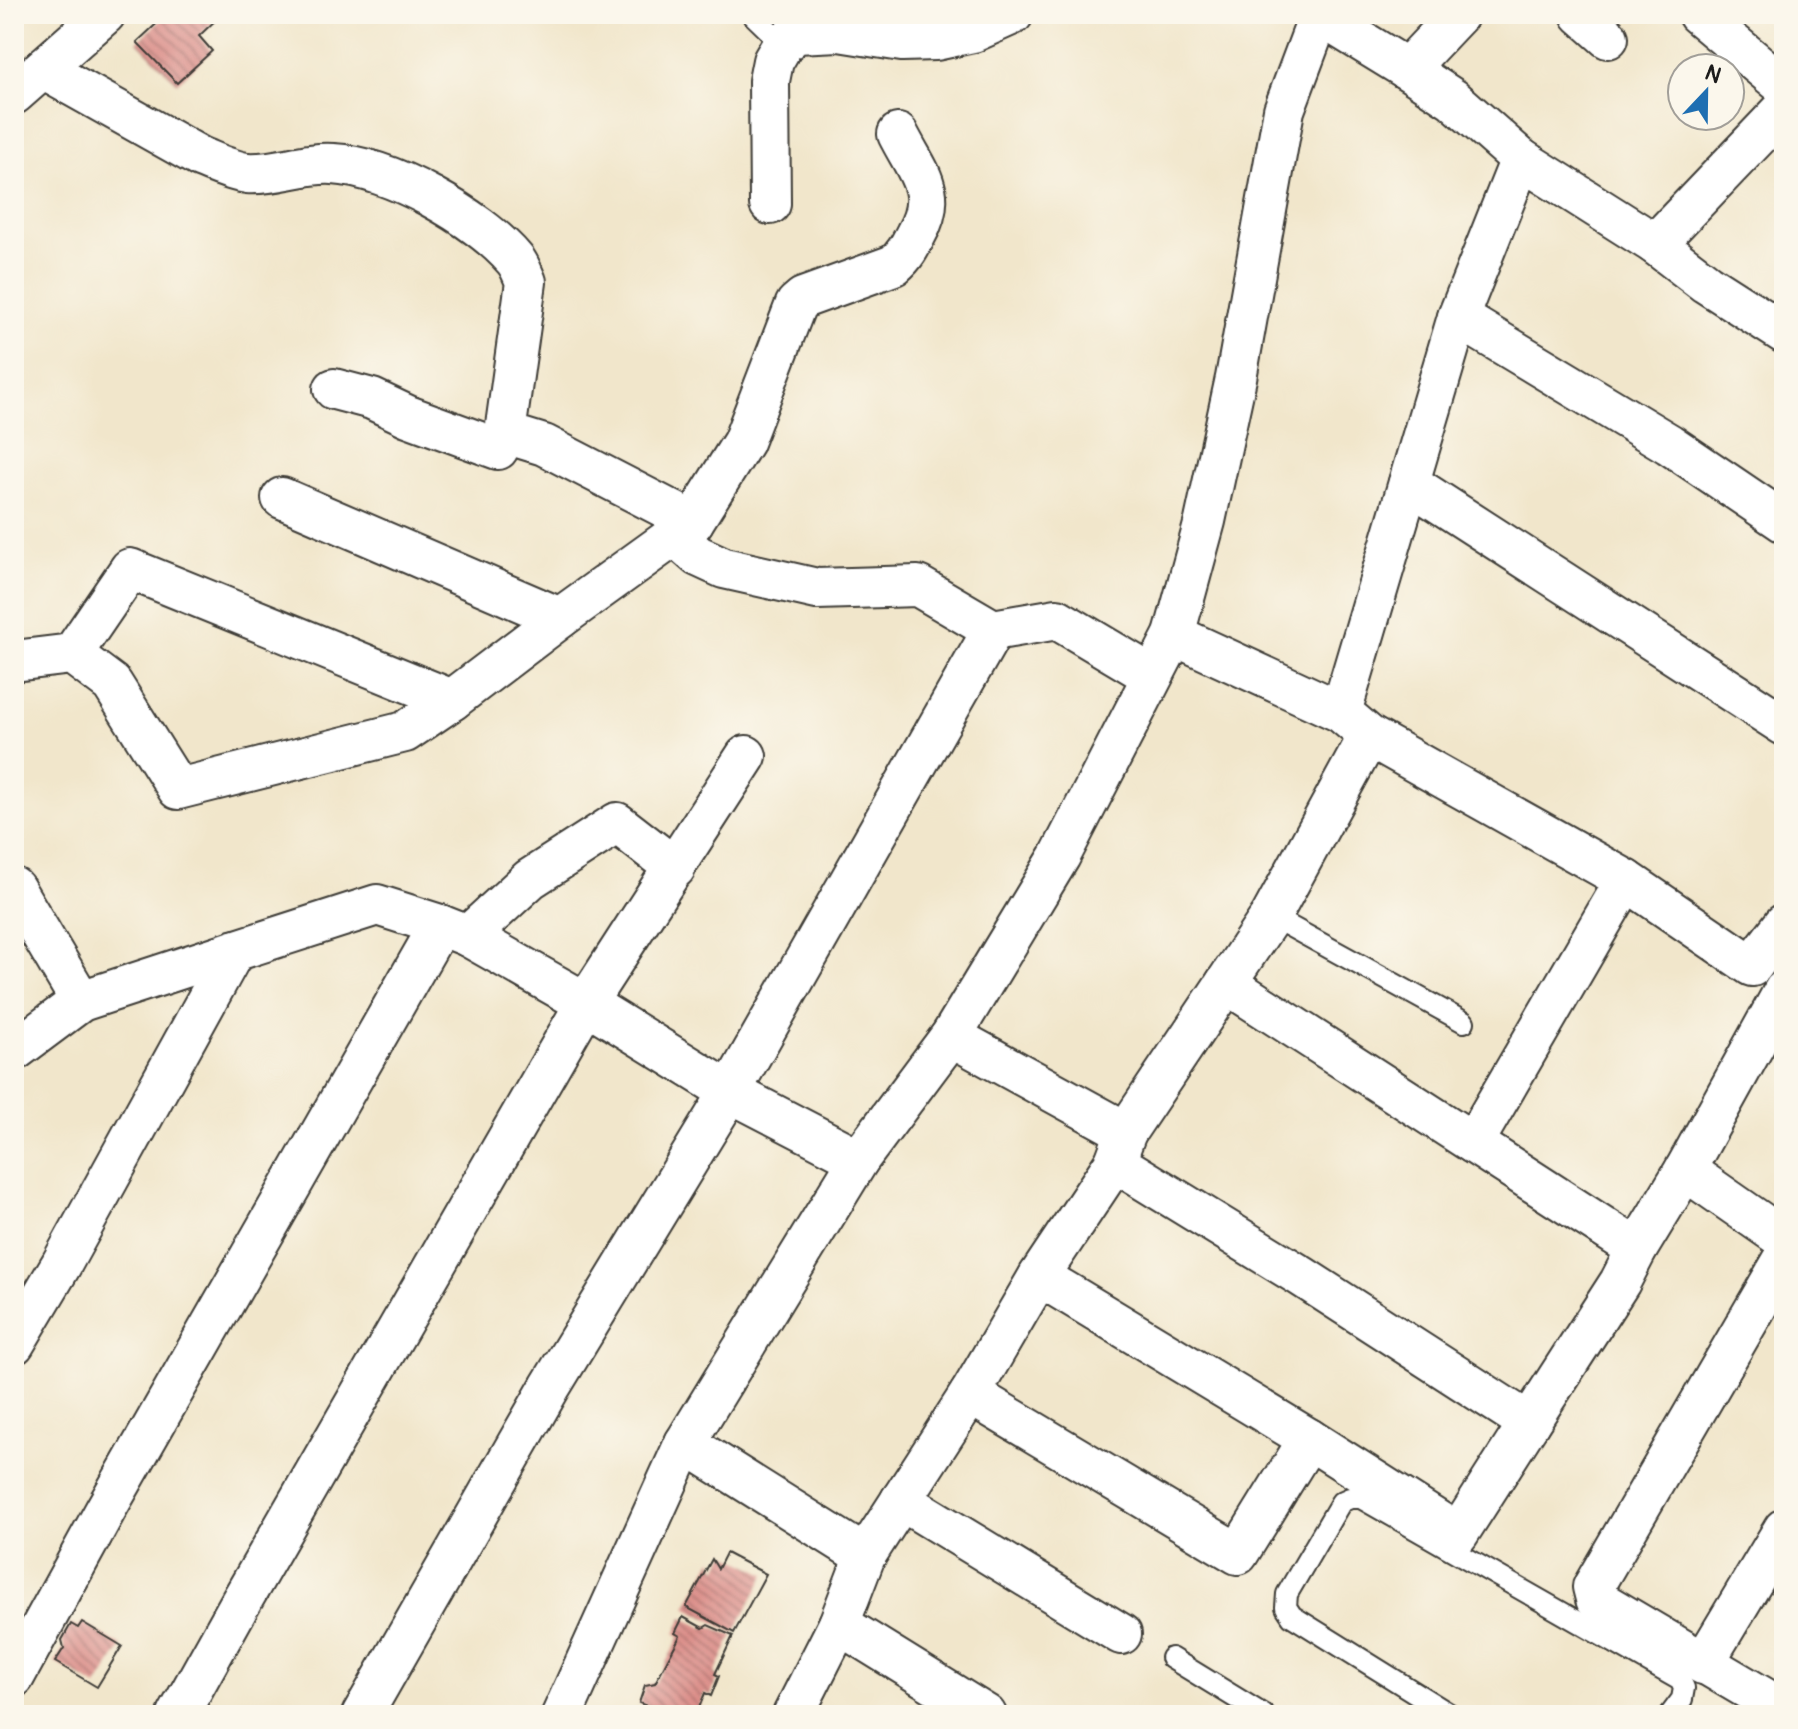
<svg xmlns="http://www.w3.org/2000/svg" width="1798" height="1729" viewBox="0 0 1798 1729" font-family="Pangolin,sans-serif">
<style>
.building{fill:url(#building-back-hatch)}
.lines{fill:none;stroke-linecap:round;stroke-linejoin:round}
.service-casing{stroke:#3c3a36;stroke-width:24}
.minor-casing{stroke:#3c3a36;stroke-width:44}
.service{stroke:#fff;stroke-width:20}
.minor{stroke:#fff;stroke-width:40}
</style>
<defs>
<pattern id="building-back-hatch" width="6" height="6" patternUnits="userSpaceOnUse" patternTransform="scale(2)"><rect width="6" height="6" fill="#db8e89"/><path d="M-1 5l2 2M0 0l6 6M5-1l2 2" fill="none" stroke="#b1736f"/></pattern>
</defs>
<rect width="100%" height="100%" fill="#fbf7ec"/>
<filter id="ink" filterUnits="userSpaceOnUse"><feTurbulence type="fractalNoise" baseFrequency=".0125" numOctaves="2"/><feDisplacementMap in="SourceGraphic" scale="16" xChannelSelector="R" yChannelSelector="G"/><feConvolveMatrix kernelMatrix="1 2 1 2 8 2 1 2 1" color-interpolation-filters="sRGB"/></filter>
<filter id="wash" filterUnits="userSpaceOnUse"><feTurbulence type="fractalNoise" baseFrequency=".006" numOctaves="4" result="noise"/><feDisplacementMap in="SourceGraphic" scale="32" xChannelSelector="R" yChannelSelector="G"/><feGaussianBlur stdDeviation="1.8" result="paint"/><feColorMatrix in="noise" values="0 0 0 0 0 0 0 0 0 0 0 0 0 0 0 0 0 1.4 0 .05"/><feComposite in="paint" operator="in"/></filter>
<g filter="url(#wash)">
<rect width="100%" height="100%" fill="#f1e6cb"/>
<g id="blocks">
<!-- building -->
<g class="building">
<polygon points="167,14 222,14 199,36 212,51 177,83 137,42"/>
<polygon points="726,1553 766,1574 734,1633 686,1607 712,1559 718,1569"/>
<polygon points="683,1617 703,1628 708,1625 733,1636 715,1674 719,1676 711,1696 705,1693 696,1715 660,1715 662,1712 639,1703 645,1685 655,1683 680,1636 675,1633"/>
<polygon points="82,1622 122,1646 97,1687 55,1662 64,1648 62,1640 71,1624 78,1628"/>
</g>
</g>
</g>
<g filter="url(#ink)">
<use href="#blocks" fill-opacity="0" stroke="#3c3a36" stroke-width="2"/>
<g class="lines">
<defs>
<g id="service">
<polyline points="752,14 783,44"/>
<polyline points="1271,916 1464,1022"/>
<polyline points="1171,1658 1264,1715"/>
<polyline points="1451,1715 1292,1616 1286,1607 1287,1594 1341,1502 1350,1498 1361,1498 1680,1680 1684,1688 1682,1699 1670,1715"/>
</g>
<g id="minor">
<polyline points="1459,14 1407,69 1453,99 1521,159"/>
<polyline points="1581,14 1608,38"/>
<polyline points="1698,14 1784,86"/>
<polyline points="1319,15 1407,69"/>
<path d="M 43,69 L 200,157 C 215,163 231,171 247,173 C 275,175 304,162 333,164 C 389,167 479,217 515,260 C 520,266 523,275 526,282 L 505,433 L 544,445 L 693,522"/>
<polyline points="14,94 105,14"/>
<polyline points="770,204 769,81 773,61 783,44 796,33 839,31 902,41 936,40 973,32 1013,14"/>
<polyline points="1655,244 1706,283 1784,333"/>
<polyline points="1458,317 1669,444 1784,522"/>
<polyline points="334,389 372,399 408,416 498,449 505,433"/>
<polyline points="1409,483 1784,725"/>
<polyline points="282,498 560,618"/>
<polyline points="674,535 698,556 724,568 817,589 918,586 993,630"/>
<polyline points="1174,635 1341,712 1369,736 1626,880 1752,966 1784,924"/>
<polyline points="72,654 130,569 452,700"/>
<path d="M 14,661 L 72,654 L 112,684 L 178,789 L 405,732 L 452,700 L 560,618 L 693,522 L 743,442 L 796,304 L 803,298 L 894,265 C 905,256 910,246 916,234 C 940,192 917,172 898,134"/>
<polyline points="1341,712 1458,317 1521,159 1655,244 1784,109"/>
<polyline points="14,888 81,1001"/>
<polyline points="468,936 530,879 617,823 675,868"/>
<polyline points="1226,983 1637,1249"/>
<polyline points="951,1036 1126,1132"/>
<polyline points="14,1051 81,1001 234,951"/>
<polyline points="1473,1143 1626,880"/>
<polyline points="1115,1162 1301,1276 1529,1423 1620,1282 1637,1249 1685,1170 1784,991"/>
<polyline points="1685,1170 1784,1239"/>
<polyline points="1784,1259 1593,1587 1596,1599 1784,1710"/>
<polyline points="1039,1276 1309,1439"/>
<polyline points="14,1344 61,1265 234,951 377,905 440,925"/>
<polyline points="970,1394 1238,1554 1309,1439 1458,1534 1529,1423"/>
<polyline points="685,1443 865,1556"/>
<polyline points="901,1500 1121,1634"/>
<polyline points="1703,1664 1784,1529"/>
<polyline points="14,1677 106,1509 440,925 468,936 586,1003 730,1092 859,1159"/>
<polyline points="178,1715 242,1600 586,1003 746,756"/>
<polyline points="362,1715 550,1387 730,1092 993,630 1057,619 1151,675"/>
<polyline points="562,1715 685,1443 859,1159 951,1036 1060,856 1174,635 1205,521 1236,378 1284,110 1320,14"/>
<polyline points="793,1715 839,1624"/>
<polyline points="986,1715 839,1624 865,1556 970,1394 1039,1276 1115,1162 1126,1132 1271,916 1369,736"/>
</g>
</defs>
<!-- service casing -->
<use href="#service" class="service-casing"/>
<!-- minor casing -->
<use href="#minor" class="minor-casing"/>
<!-- service -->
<use href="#service" class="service"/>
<!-- minor -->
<use href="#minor" class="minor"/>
</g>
</g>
<!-- margin -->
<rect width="1798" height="1729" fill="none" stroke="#fbf7ec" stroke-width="48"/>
<!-- north arrow -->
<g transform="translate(1706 92) rotate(22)"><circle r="38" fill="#fbf7ec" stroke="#a29f99" stroke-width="2"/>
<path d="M0-6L14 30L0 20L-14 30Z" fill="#1f6fb2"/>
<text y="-12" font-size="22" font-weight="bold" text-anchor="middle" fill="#1c1c1c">N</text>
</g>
</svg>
